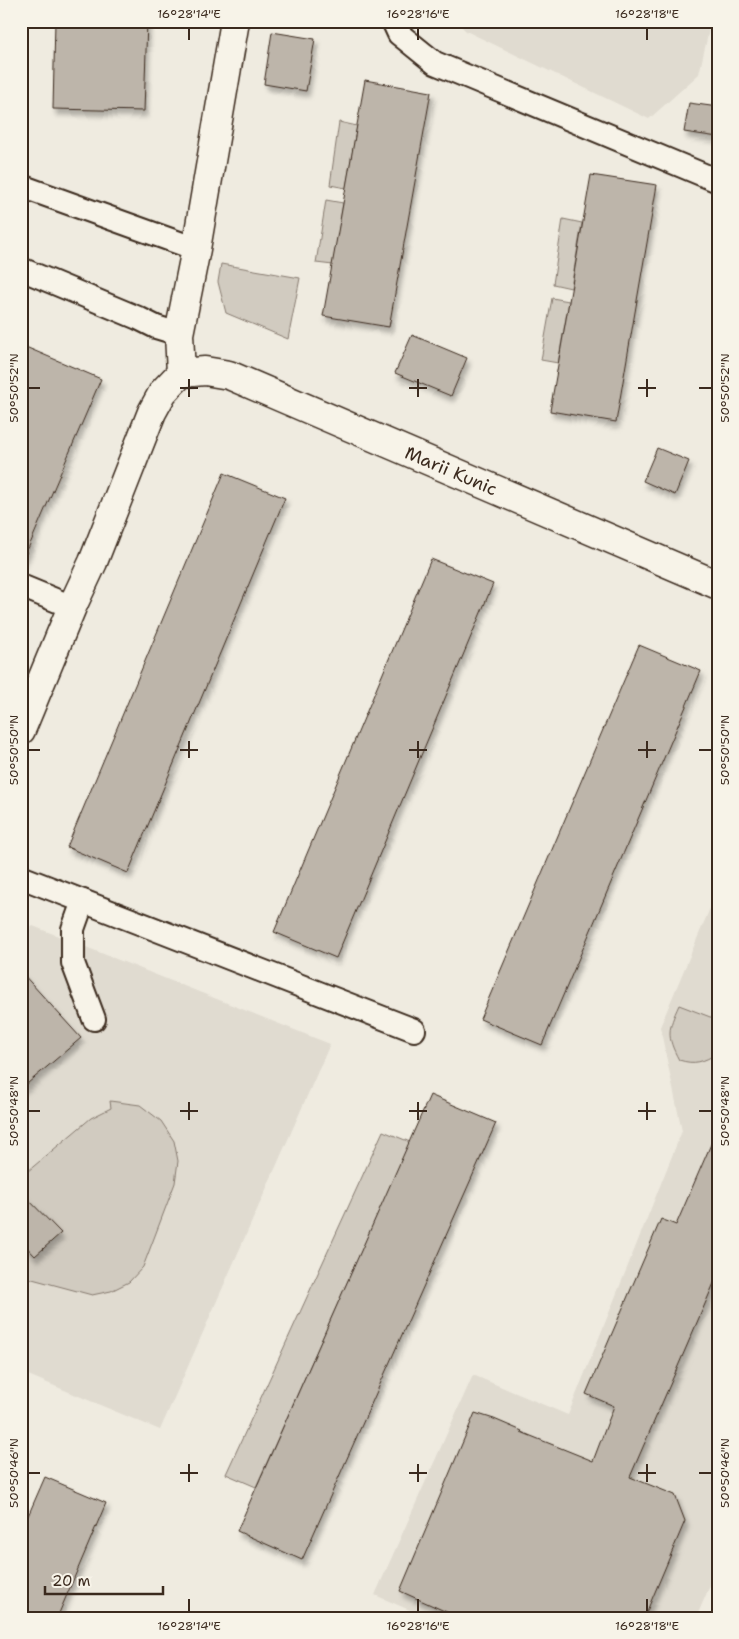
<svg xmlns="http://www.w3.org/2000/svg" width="739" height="1639" viewBox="0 0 739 1639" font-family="'Shantell Sans',sans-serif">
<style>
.built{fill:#e0dbd0}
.green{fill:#d1cbc0;stroke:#867a6f}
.building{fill:#bdb5aa;stroke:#3b2a1e;filter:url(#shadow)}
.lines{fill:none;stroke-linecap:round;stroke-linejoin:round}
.service-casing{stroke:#3b2a1e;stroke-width:26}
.minor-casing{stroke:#3b2a1e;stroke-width:31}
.service{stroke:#f7f3e8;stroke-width:22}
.minor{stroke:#f7f3e8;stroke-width:28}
.ticks{fill:none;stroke:#3b2a1e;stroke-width:2}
.labels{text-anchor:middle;stroke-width:4.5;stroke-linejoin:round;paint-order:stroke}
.street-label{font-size:18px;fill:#3b2a1e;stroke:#f7f3e8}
.neatline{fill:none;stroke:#3b2a1e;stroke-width:2}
.ticks-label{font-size:12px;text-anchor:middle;fill:#3b2a1e}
</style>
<defs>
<filter id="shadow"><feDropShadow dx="3" dy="5.5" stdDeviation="2.5" flood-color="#0004"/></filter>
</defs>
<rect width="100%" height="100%" fill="#efebe0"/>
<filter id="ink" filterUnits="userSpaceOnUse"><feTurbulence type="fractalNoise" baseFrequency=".02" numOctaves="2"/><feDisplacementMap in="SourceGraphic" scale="10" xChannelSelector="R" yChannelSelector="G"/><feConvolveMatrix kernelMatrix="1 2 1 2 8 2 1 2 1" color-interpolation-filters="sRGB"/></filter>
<g filter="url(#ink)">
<!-- built -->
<g class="built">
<polygon points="456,21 711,21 699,74 649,119 466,31"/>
<polygon points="718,889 718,1567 696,1618 428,1618 375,1595 473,1375 568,1415 682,1131 660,1027"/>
<polygon points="33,926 330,1044 160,1430 21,1372 21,936"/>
</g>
<!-- green -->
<g class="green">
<polygon points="339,122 357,126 346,188 330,185"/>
<polygon points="326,200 343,203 333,265 316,263"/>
<polygon points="563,219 582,223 571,288 553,284"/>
<polygon points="221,264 300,278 288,339 226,313 218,282"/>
<polygon points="552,298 569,301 558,363 541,360"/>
<path d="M 679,1005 L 718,1020 L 718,1053 C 703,1062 695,1065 679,1060 C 666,1036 668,1029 679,1005 Z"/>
<polygon points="110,1101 140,1105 161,1121 174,1141 178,1161 175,1183 143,1267 129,1282 111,1291 92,1295 21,1276 21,1177 91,1118 111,1108"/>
<polygon points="383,1131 410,1142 256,1487 226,1474"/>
</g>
<!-- building -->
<g class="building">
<polygon points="55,21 147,21 144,111 53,109"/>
<polygon points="272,32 315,39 306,91 264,84"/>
<polygon points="365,80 431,92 389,327 323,316"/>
<polygon points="689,103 718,107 718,137 684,132"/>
<polygon points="591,175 657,185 616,422 550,411"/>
<polygon points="412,335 467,358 451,396 395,373"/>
<polygon points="21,345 101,379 21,565"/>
<polygon points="657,448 689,461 675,495 643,481"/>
<polygon points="224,473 285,498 128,873 67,847"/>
<polygon points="431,559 493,584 336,958 274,932"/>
<polygon points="639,645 701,671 542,1045 480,1019"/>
<polygon points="21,972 81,1038 21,1089"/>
<polygon points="430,1095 496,1123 302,1560 237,1531"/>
<polygon points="718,1128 718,1274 630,1477 675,1495 685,1521 644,1618 460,1618 400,1591 475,1413 494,1419 522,1431 521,1432 593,1461 614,1406 586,1394 661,1219 676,1225"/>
<polygon points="21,1192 61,1233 35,1256 21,1241"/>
<polygon points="45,1477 106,1503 57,1618 21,1618 21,1532"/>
</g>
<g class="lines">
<defs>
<g id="service">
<polyline points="393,21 399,34 435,63 718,181"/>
<polyline points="21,186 196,249"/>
<polyline points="21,269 138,318 156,327 179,334"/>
<polyline points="21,586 72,607"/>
<polyline points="21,877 414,1030"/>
<polyline points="83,901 73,929 73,963 94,1019"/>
</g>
<g id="minor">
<polyline points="181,373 205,371 229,375 718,585"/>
<polyline points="21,730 72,607 93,562 152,412 163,392 181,373 179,334 196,249 235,21"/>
</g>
</defs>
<!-- service casing -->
<use href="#service" class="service-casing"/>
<!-- minor casing -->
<use href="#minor" class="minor-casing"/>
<!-- service -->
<use href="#service" class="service"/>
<!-- minor -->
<use href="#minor" class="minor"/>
</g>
</g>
<!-- ticks -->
<path class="ticks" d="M 189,28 L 189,40M 418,28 L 418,40M 647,28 L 647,40M 189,379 L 189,397M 418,379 L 418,397M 647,379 L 647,397M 28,388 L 40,388M 180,388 L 198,388M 409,388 L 427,388M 638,388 L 656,388M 699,388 L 712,388M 189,741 L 189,758M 418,741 L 418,758M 647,741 L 647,758M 28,750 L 40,750M 180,750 L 198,750M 409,750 L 427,750M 638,750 L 656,750M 699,750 L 712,750M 189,1102 L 189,1120M 418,1102 L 418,1120M 647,1102 L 647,1120M 28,1111 L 40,1111M 180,1111 L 198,1111M 409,1111 L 427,1111M 638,1111 L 656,1111M 699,1111 L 712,1111M 189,1464 L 189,1482M 418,1464 L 418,1482M 647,1464 L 647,1482M 28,1473 L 40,1473M 180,1473 L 198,1473M 409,1473 L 427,1473M 638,1473 L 656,1473M 699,1473 L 712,1473M 189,1599 L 189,1612M 418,1599 L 418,1612M 647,1599 L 647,1612"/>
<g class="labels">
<!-- street labels -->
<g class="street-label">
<text transform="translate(451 471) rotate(23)" y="6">Marii Kunic</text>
</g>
</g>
<!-- margin -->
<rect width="739" height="1639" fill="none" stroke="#f7f3e8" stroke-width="55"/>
<!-- scale -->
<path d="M45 1586v8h118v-8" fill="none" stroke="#3b2a1e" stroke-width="2.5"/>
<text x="52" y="1586" font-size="15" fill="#3b2a1e" stroke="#f7f3e8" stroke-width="4" paint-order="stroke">20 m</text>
<rect x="28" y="28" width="684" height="1584" class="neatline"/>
<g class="ticks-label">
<text x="189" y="18">16°28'14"E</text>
<text x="418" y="18">16°28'16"E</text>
<text x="647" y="18">16°28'18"E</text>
<text transform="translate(14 388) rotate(-90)" y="4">50°50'52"N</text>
<text transform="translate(725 388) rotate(-90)" y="4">50°50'52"N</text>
<text transform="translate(14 750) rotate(-90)" y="4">50°50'50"N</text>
<text transform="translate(725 750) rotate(-90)" y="4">50°50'50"N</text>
<text transform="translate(14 1111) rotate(-90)" y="4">50°50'48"N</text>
<text transform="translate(725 1111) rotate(-90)" y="4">50°50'48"N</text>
<text transform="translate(14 1473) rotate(-90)" y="4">50°50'46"N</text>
<text transform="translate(725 1473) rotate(-90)" y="4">50°50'46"N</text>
<text x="189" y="1630">16°28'14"E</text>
<text x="418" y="1630">16°28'16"E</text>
<text x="647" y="1630">16°28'18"E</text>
</g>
</svg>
